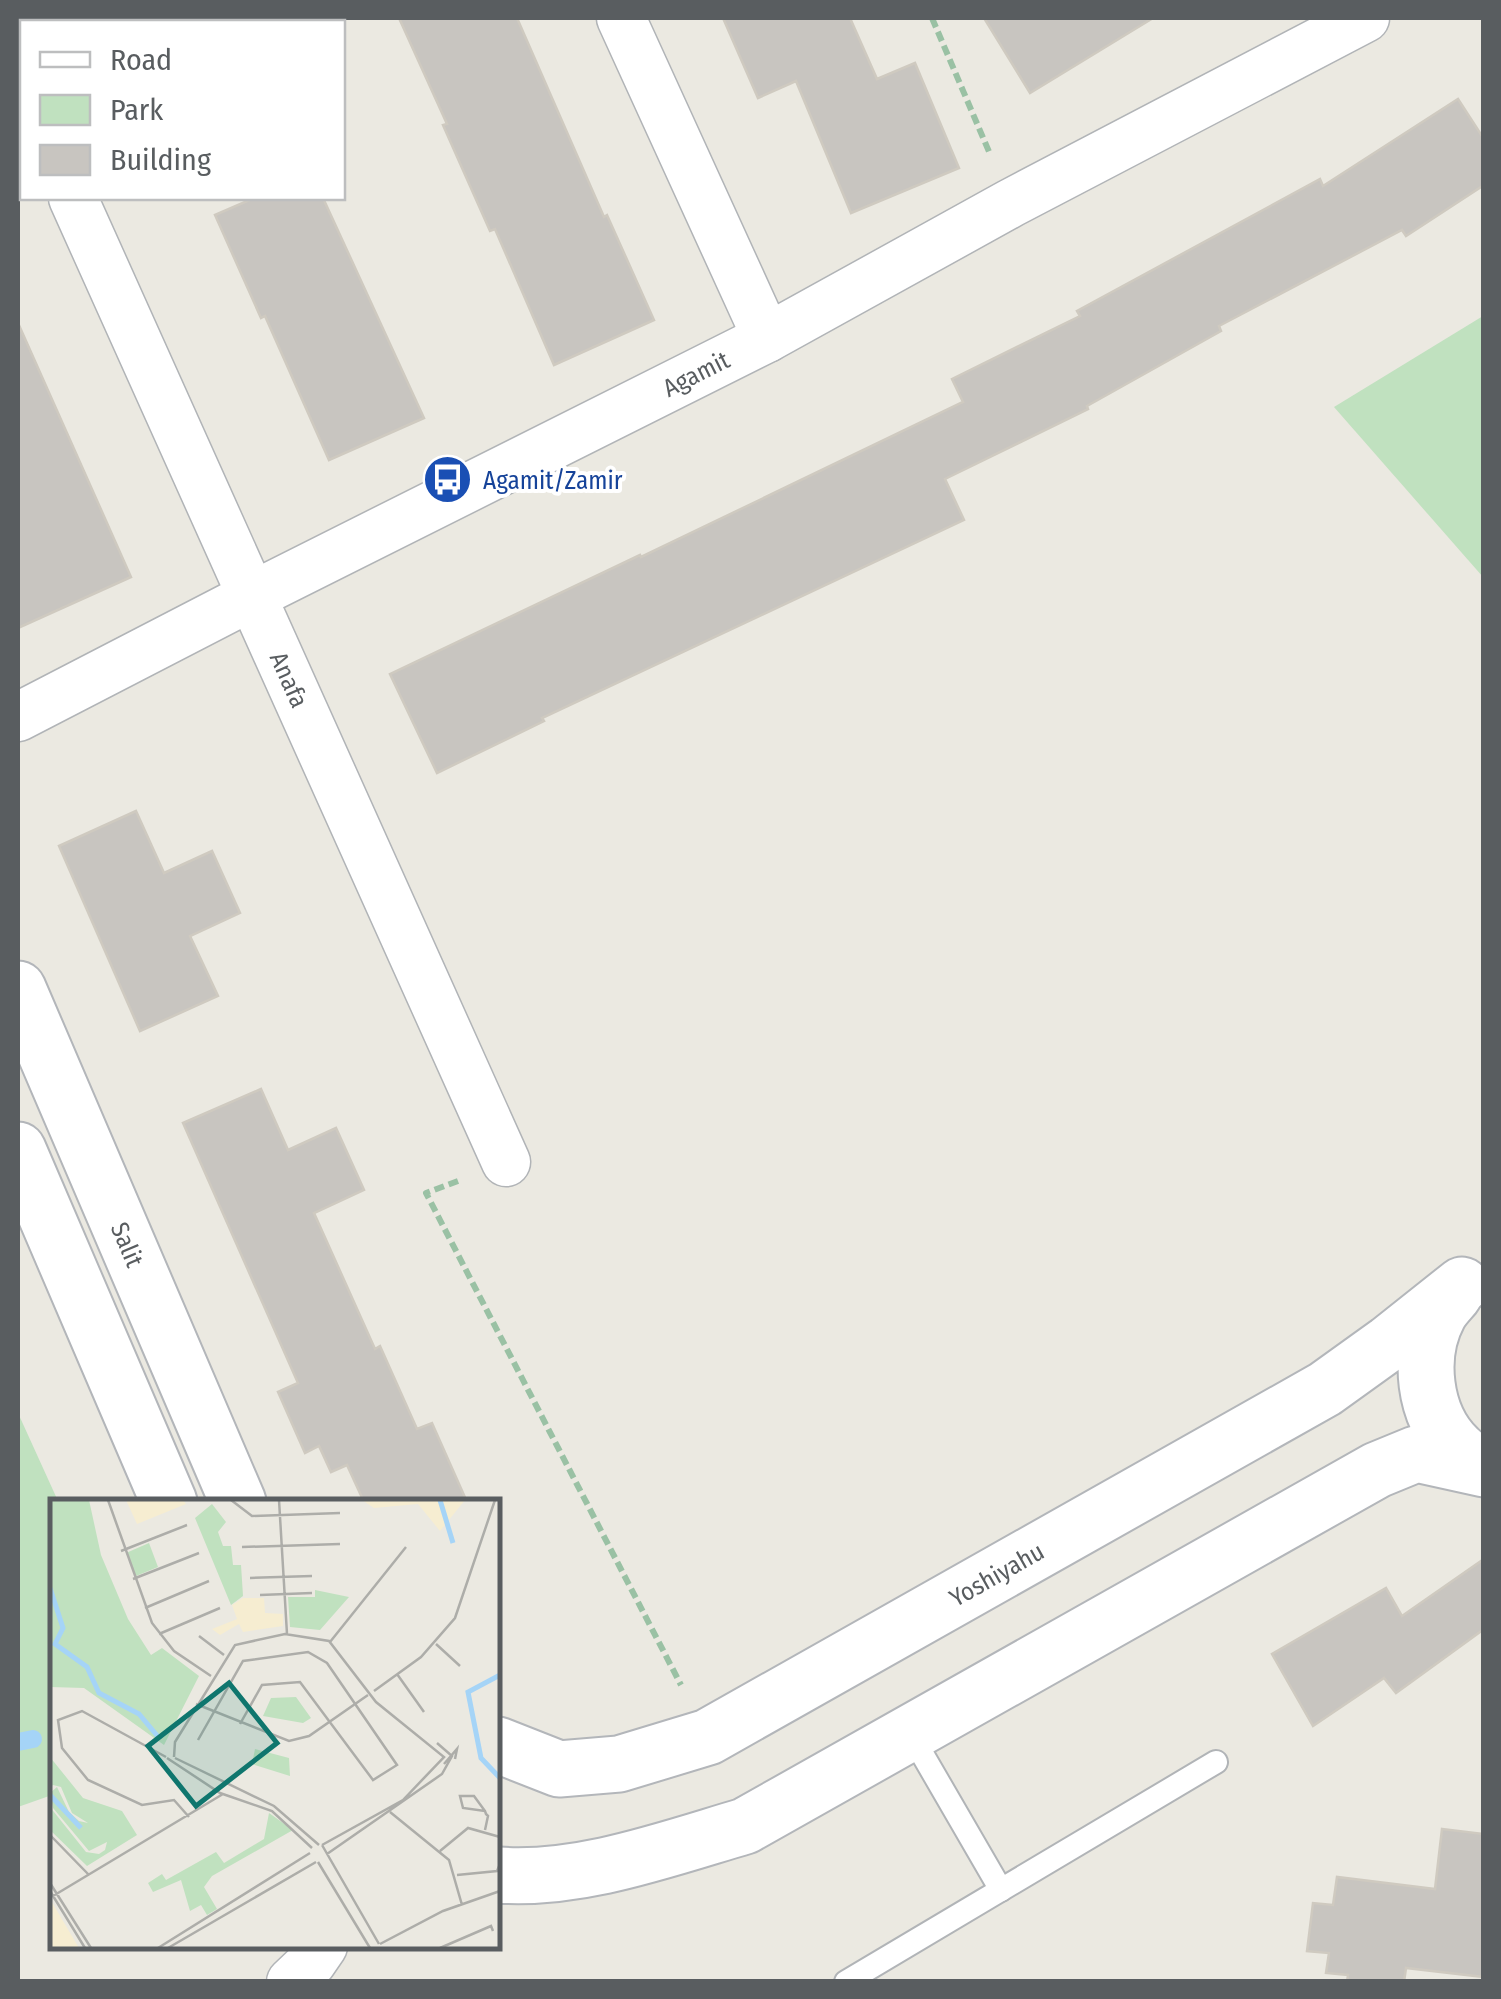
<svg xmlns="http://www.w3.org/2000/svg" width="1501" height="1999" viewBox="0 0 1501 1999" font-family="'Fira Sans Condensed',sans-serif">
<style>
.green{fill:#c0e1bf}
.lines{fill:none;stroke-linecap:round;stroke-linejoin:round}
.stream{stroke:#a5d4f7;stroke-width:18}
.building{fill:#c8c5c0;stroke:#cfcac0;stroke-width:2.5}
.lane-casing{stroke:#b1b4b7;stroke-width:26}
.street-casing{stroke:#b1b4b7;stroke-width:51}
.secondary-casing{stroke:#b3b6ba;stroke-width:59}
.path{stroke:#9ac1a4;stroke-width:6;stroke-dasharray:10 5;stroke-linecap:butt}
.lane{stroke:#fff;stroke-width:22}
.street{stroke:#fff;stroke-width:48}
.secondary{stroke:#fff;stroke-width:55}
.labels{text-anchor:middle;stroke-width:8;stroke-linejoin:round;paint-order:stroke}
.street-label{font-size:25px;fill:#595d60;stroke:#fff}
.transit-label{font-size:25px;fill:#164399;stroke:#fff;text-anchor:start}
.inset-river{fill:none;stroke:#a5d4f7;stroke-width:5}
.inset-road{fill:none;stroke:#adada9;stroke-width:2.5}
.view{fill:#0f766e;fill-opacity:0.15;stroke:#0f766e;stroke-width:5}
.inset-edge{fill:none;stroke:#595d60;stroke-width:5}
</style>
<rect width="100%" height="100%" fill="#ebe9e1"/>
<!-- green -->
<g class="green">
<polygon points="1483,316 1483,577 1334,407"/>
<polygon points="18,1413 58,1501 52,1502 52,1795 18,1807"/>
</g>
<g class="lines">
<!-- stream -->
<polyline class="stream" points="18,1742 33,1739"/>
</g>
<!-- building -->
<g class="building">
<polygon points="399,18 517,18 604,217 607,215 654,320 554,365 495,229 490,231 443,125 447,124"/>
<polygon points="723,18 850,18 877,79 915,63 959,168 851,213 796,81 758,98"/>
<polygon points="984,18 1153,18 1030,93"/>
<polygon points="1458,99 1484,139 1484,185 1406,236 1402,230 1219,326 1221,331 1087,406 1088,409 945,479 964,520 542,718 544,721 437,773 390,674 640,555 641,557 963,402 952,379 1080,316 1077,311 1320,179 1323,186"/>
<polygon points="254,198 323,198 424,418 329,460 265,316 261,318 215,215"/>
<polygon points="18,323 131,577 18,628"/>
<polygon points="136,811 164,873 212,851 240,913 190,936 218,996 140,1031 59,846"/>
<polygon points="261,1089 288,1150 336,1128 364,1190 314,1213 375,1349 380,1346 417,1429 432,1423 467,1502 364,1502 347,1465 331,1472 319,1446 305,1453 278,1392 298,1383 183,1123"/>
<polygon points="1484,1559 1484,1629 1396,1693 1384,1678 1313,1726 1272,1654 1386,1588 1402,1616"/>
<polygon points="1442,1829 1484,1834 1484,1977 1406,1968 1404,1982 1347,1982 1348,1975 1326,1973 1329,1953 1307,1951 1313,1903 1333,1905 1337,1877 1435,1889"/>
</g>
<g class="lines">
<defs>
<g id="lane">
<polyline points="910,1733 1001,1890"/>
<polyline points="846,1982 1216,1762"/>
</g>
<g id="street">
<polyline points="621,18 767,338"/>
<polyline points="18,75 22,86"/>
<path id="s1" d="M 73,198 L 506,1162"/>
<path id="s2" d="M 18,717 L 252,596 L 767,338 L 1011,203 L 1365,18"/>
<polyline points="291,1982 312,1962 323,1946"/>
</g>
<g id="secondary">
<path id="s3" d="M 18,989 L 238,1502"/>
<polyline points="18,1150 169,1502"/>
<path d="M 1454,1295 C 1449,1301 1443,1307 1439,1314 C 1417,1355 1423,1416 1458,1449 C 1465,1456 1475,1462 1484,1468"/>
<path id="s4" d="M 498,1745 L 559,1769 L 619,1764 L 708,1737 L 1325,1389 L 1389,1343 L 1462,1285"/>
<path d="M 498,1875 C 580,1881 667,1849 745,1826 L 1377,1470 L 1416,1454 L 1484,1469"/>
</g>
</defs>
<!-- lane casing -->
<use href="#lane" class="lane-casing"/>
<!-- street casing -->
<use href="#street" class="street-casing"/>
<!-- secondary casing -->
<use href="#secondary" class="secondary-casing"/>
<!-- path -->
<g class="path">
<polyline points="932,18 990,154"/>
<polyline points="458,1181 426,1193 681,1685"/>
</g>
<!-- lane -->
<use href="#lane" class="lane"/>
<!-- street -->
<use href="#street" class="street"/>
<!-- secondary -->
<use href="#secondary" class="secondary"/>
</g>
<!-- icons -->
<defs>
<symbol id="bus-disc" viewBox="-11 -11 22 22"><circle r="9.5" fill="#1a4fb4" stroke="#fff"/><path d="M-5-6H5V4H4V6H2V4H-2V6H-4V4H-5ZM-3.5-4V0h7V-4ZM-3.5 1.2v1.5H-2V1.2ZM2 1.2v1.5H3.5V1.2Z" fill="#fff"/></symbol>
</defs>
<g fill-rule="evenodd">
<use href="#bus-disc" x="420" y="452" width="55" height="55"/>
</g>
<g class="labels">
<!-- street labels -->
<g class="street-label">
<text dy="9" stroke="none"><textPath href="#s2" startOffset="760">Agamit</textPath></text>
<text dy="9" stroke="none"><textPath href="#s1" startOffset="528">Anafa</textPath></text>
<text dy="9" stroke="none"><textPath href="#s3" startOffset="278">Salit</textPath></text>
<text dy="9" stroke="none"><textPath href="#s4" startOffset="550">Yoshiyahu</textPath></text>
</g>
<!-- transit labels -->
<g class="transit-label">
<text x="483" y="489">Agamit/Zamir</text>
</g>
</g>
<!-- overview -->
<g transform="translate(50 1499)">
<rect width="450" height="450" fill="#ebe9e1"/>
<path d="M 0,1 L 39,1 L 51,56 L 78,120 L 101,156 L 112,149 L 149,177 L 114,246 L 34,189 L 0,188 ZM 162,5 L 176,23 L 168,33 L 173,47 L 181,47 L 183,66 L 191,66 L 193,97 L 181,106 L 145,19 ZM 99,44 L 108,68 L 86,77 L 76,54 ZM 265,91 L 299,98 L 270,131 L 240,128 L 238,98 L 265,98 ZM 246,198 L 261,219 L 253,224 L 213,217 L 221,199 ZM 205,250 L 239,259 L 240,277 L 202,265 ZM 0,258 L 33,299 L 72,312 L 87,336 L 37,367 L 0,331 L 0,308 L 36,353 L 49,355 L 55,351 L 57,343 L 39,352 L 3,309 L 0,294 L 7,288 L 19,313 L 29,322 L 38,324 L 22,314 L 11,288 L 3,286 L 0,288 ZM 219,314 L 243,331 L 162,377 L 154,388 L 167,410 L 157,416 L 151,406 L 140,412 L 131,381 L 103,393 L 98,384 L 112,375 L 116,381 L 166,353 L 174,364 L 214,340 Z" fill="#c0e1bf"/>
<path d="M 76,1 L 133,1 L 136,5 L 87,25 ZM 312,1 L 415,1 L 390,32 L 368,5 L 324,9 ZM 193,99 L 214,99 L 215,114 L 233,115 L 233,127 L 193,133 L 189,125 L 170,136 L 162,130 L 187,120 L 182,106 ZM 0,400 L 29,449 L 0,449 Z" fill="#f6edd1"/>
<path class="inset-river" d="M 390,1 L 403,44M 0,89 L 13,129 L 5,145 L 37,168 L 49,194 L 89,215 L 110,240M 450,176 L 418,193 L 431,259 L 450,279M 0,296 L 31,329"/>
<path class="inset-road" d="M 58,1 L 102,124 L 124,152 L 161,177M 181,1 L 202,17 L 290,14M 229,1 L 237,135M 192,48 L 290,45M 71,52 L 137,26M 200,79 L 262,77M 83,80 L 149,54M 210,96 L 262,94M 95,109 L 159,82M 109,135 L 170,109M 149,137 L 174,156M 280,143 L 356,48M 386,145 L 410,167M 347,175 L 374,213M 324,192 L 371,158 L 405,119 L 445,1M 146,205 L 239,242 L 259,237 L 318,196M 148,241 L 193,162 L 258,153 L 277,164 L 347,266 L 323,281 L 250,183 L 212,186 L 190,225M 116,258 L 32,212 L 8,221 L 12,249 L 38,281 L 92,306 L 124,301 L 139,318M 124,258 L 125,243 L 185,146 L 235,135 L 279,142 L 326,203 L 394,258 L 353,301 L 272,346M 117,259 L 170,294 L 222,312 L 262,349M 125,259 L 224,307 L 269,346M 394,265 L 407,250 L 405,260M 435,312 L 413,309 L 410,297 L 424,297 L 435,312 L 436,315 L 438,317 L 435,331M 340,313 L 399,361 L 412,406M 0,336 L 39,376M 272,346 L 329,445M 390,352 L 418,329 L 450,338M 277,355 L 392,275 L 402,257 L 387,244M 268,363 L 320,449M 407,376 L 447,372 L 450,365M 0,384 L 41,449M 0,392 L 35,449M 3,397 L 173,295M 330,445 L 393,412 L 450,392M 108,449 L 260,354M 118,449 L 266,363M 390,449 L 441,427 L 443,432"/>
<path class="view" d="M 179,184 L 227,244 L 146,307 L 98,247 Z"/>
<rect width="450" height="450" class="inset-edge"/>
</g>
<!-- border -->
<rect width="1501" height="1999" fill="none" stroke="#595d60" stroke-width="40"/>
<!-- legend -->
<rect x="20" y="20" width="325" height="180" fill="#ffffff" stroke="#bdbebf" stroke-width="2.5"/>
<rect x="40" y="52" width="50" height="15" fill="#ffffff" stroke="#bdbebf" stroke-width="2.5"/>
<text x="110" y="70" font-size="30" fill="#595d60">Road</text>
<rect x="40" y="95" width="50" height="30" fill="#c0e1bf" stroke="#bdbebf" stroke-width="2.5"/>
<text x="110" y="120" font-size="30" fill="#595d60">Park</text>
<rect x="40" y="145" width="50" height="30" fill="#c8c5c0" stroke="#bdbebf" stroke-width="2.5"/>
<text x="110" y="170" font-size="30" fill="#595d60">Building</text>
</svg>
